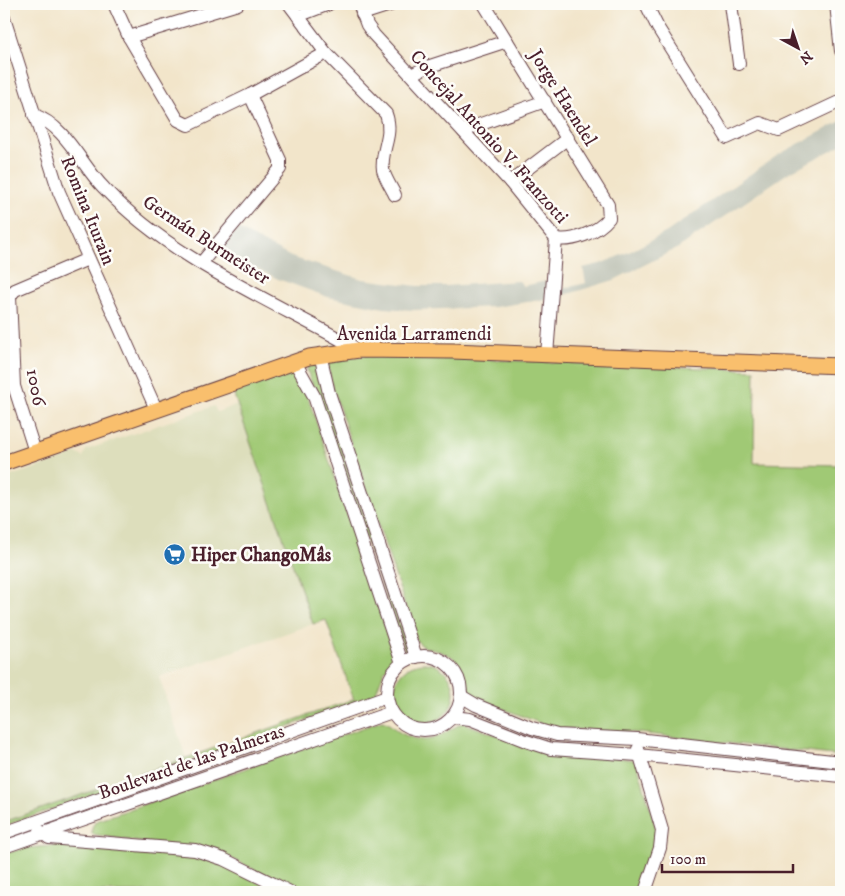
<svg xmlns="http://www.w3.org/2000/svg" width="845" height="896" viewBox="0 0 845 896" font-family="'IM FELL DW Pica',serif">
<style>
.built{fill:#dddebc}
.industrial{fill:#c2c6b9}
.grass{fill:url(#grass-dots);stroke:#757450}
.green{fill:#a0c975;stroke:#757450}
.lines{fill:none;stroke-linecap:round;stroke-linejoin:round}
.minor-casing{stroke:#633d43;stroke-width:14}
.major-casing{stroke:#633d43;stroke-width:17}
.minor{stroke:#fff;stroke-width:12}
.major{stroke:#f9bf6d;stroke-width:15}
.labels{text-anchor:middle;stroke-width:5;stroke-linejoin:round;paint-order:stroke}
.street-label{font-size:19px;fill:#4a1f2b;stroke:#fdfcf7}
.poi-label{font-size:19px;font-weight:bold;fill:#4a1f2b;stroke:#fdfcf7;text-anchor:start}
</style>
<defs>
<pattern id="grass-dots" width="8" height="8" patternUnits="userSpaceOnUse" patternTransform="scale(1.25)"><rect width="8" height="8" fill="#a0c975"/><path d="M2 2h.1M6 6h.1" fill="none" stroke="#8bac65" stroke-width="1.8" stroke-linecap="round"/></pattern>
</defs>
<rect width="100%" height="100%" fill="#fdfcf7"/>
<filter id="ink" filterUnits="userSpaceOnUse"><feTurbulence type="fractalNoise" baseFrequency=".02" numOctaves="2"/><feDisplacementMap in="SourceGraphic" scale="10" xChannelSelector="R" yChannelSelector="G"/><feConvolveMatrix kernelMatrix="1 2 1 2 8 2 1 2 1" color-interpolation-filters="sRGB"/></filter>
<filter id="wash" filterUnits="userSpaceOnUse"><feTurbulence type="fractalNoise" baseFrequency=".0096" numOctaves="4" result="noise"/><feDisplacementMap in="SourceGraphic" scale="20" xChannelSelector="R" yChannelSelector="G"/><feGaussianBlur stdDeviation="1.12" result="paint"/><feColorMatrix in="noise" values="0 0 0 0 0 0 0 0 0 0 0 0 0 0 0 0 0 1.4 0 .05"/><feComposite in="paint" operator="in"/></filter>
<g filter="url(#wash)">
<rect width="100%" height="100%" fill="#f2e5ca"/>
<!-- built -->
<polygon class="built" points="240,404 313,624 159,677 186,758 4,822 4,478 58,461 76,453 83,457 86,450 214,406 217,412"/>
<!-- industrial -->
<g class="industrial">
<polygon points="841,121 841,145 788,173 678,248 614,280 561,296 562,289 586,283 583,268 600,264 631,251 667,232 778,155"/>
<polygon points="238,229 291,257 362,279 417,286 445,286 519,281 523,286 547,281 546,299 495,307 413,310 384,308 328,297 278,279 219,250"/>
</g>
<!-- grass -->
<g class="grass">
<polygon points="313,363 316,365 408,650 405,651 307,370 308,365"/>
<polygon points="354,699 355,703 4,826 4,822"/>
</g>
<!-- green -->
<g class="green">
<path d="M 368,355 L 755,370 L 754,463 L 841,465 L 841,756 L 639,733 L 553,728 L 475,698 C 465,687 467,671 455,659 C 444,649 424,651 417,641 L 333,389 L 328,366 L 330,360 Z"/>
<polygon points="291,372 296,375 307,394 395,658 384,671 375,695 355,703 326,620 313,624 234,395 236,390"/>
<circle cx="424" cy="693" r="30"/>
<path d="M 382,721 C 391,723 396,732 405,735 C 434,748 441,732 463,723 L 524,745 L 634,760 L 637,763 L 658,835 L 640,892 L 300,892 L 231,858 L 92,834 L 92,827 L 96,821 Z"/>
<polygon points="64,845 187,854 213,860 278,892 4,892 4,854 26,848"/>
</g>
</g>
<g filter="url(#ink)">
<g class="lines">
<defs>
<g id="minor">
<polyline points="114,4 129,37 178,120 188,125 250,95 326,53"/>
<path d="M 289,4 L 326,53 L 386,114 C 394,136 380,150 383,170 C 385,178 391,187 395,195"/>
<path d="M 359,4 L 367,25 L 374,35 L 510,182 L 556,239 C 573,242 598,232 609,218 L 608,205 L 484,4"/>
<polyline points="646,4 658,28 727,138 760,123 779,130 841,101"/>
<polyline points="731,4 739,64"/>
<polyline points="836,4 841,51"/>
<polyline points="362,14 393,4"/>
<polyline points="298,16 329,4"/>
<polyline points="4,18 59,192 156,409"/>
<polyline points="129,37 238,4"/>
<polyline points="412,75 424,68 507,41"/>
<path d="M 34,115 C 66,126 81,165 104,188 C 173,261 272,300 359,350"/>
<polyline points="464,132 470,128 545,101"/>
<polyline points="510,182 568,138"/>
<polyline points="202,262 280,169 280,160 250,95"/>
<polyline points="320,354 329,393 416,657"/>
<polyline points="547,355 556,239"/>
<polyline points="295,362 314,396 402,663"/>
<polyline points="35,452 14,386 10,296 15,290 88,259"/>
<circle cx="424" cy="693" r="37"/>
<polyline points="461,696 476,705 532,728 557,735 637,739 841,762"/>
<polyline points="453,717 470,719 526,741 551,749 638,755 841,776"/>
<polyline points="638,749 662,830 660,848 645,892"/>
<polyline points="40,831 49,838 195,850 223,859 290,892"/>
<polyline points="4,833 387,697"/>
<polyline points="4,847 392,712"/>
</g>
<polyline id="major" points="4,463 309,357 359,350 452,351 841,366"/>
</defs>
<!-- minor casing -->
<use href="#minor" class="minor-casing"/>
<!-- major casing -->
<use href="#major" class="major-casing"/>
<!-- minor -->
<use href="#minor" class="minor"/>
<!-- major -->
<use href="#major" class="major"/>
</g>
</g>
<!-- icons -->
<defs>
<symbol id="supermarket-disc" viewBox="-11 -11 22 22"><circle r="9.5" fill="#1f6fb2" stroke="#fdfcf7"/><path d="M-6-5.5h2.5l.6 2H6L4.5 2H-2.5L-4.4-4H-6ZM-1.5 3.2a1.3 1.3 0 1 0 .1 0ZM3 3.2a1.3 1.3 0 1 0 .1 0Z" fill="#fff"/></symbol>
</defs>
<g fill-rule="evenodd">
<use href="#supermarket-disc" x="162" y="542" width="25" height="25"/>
</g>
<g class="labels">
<!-- street labels -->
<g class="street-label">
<text transform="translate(564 97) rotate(58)" y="7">Jorge Haendel</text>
<text transform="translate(490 136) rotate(48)" y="7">Concejal Antonio V. Franzotti</text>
<text transform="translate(89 210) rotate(68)" y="7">Romina Iturain</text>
<text transform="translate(207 239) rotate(33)" y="7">Germán Burmeister</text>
<text x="414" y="340">Avenida Larramendi</text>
<text transform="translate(37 387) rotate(79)" y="7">1006</text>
<text transform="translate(191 761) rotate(-19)" y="7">Boulevard de las Palmeras</text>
</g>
<!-- poi labels -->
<g class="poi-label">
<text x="191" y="561">Hiper ChangoMâs</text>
</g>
</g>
<!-- margin -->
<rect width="845" height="896" fill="none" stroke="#fdfcf7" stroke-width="20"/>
<!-- north arrow -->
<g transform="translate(798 48) rotate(140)" stroke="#fdfcf7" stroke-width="4" paint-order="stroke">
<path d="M0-4L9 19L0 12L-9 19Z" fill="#4a1f2b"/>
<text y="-8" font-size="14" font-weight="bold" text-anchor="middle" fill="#4a1f2b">N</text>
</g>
<!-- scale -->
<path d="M662 864v8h131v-8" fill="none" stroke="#4a1f2b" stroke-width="2.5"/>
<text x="670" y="864" font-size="15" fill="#4a1f2b" stroke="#fdfcf7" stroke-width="4" paint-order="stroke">100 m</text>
</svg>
